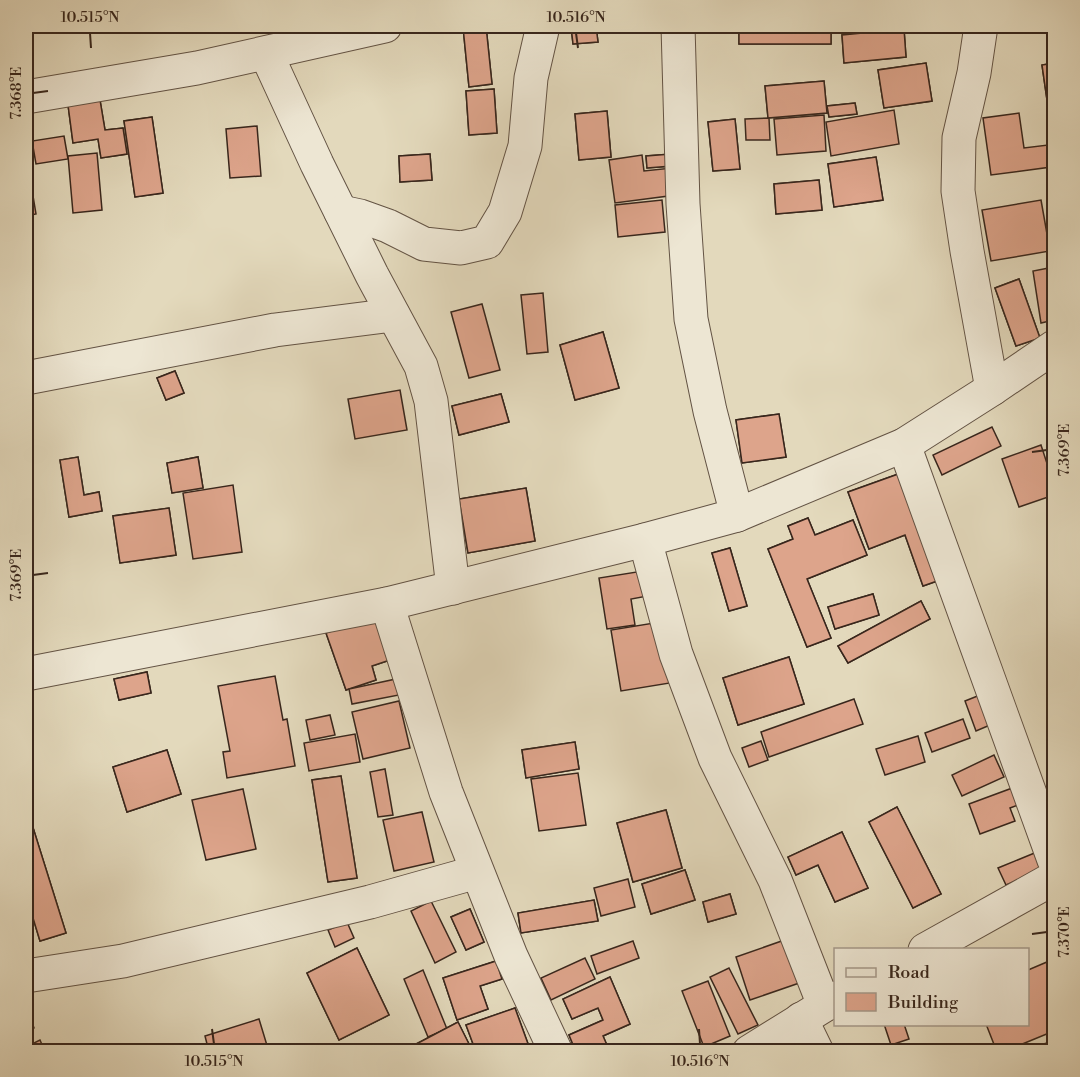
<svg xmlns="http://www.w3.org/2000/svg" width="1080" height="1077" viewBox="0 0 1080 1077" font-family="'Libre Bodoni',serif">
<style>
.building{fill:#dda48b;stroke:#38261c;stroke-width:1.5}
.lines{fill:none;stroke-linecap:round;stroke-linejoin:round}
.minor-casing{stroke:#635344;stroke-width:35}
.minor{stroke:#ede6d3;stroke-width:33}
.ticks{fill:none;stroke:#38261c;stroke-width:2}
.neatline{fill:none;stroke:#38261c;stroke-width:2}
.ticks-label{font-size:15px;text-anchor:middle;fill:#38261c}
</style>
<rect width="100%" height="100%" fill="#e3d9bc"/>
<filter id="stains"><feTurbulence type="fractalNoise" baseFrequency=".00333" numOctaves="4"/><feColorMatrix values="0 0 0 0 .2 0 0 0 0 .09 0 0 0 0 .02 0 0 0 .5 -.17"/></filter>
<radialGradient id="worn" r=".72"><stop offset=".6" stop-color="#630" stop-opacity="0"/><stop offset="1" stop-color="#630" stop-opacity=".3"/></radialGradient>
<!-- building -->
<g class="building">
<polygon points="478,26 486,26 492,84 469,87 463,27"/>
<polygon points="478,26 486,26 492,84 469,87 463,27"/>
<polygon points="571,26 596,26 598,42 573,44"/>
<polygon points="571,26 596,26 598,42 573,44"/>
<rect x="739" y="26" width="92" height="18"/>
<rect x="739" y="26" width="92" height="18"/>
<polygon points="904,29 906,57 844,63 842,35"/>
<polygon points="904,29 906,57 844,63 842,35"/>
<polygon points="926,63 932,101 884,108 878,70"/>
<polygon points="926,63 932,101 884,108 878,70"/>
<polygon points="1054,63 1054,99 1047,100 1042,65"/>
<polygon points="1054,63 1054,99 1047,100 1042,65"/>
<polygon points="824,81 827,113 768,118 765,86"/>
<polygon points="824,81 827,113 768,118 765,86"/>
<polygon points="494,89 497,133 469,135 466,91"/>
<polygon points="494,89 497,133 469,135 466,91"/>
<polygon points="100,100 105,130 123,128 127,154 101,158 98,139 73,143 68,105"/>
<polygon points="100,100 105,130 123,128 127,154 101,158 98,139 73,143 68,105"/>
<polygon points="855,103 857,114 829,117 827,106"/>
<polygon points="855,103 857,114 829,117 827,106"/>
<polygon points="894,110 899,144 831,156 826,122"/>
<polygon points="607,111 611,157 579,160 575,114"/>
<polygon points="607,111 611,157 579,160 575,114"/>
<polygon points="1019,113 1024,148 1048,145 1051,167 991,175 983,118"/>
<polygon points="824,115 826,151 777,155 774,119"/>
<polygon points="152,117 163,193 135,197 124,121"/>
<polygon points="152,117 163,193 135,197 124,121"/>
<polygon points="769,118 770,140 746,140 745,119"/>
<polygon points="735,119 740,169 713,171 708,122"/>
<polygon points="735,119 740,169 713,171 708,122"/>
<polygon points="257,126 261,176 230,178 226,129"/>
<polygon points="64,136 68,159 36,164 32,141"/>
<polygon points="97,153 102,210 73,213 68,156"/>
<polygon points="430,154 432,180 400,182 399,156"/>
<polygon points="430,154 432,180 400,182 399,156"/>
<polygon points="671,154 672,166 647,168 646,156"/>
<polygon points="671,154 672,166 647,168 646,156"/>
<polygon points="642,155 644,171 672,168 676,195 615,203 609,160"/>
<polygon points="876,157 883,200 834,207 828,164"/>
<polygon points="876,157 883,200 834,207 828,164"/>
<polygon points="28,166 36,214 26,216 26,167"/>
<polygon points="819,180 822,210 776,214 774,184"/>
<polygon points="819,180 822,210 776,214 774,184"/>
<polygon points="662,200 665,232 618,237 615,205"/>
<polygon points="1041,200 1050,251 991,261 982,210"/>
<polygon points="1054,267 1054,320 1041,323 1033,271"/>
<polygon points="1019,279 1040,338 1016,346 995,288"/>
<polygon points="1019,279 1040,338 1016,346 995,288"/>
<polygon points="543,293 548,352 527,354 521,295"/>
<polygon points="482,304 500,370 469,378 451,312"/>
<polygon points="603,332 619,388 575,400 560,345"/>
<polygon points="603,332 619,388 575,400 560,345"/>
<polygon points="175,371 184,393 166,400 157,378"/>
<polygon points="175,371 184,393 166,400 157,378"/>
<polygon points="400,390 407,430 355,439 348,399"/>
<polygon points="501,394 509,422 459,435 452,406"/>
<polygon points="501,394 509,422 459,435 452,406"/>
<polygon points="779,414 786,457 742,463 736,420"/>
<polygon points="779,414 786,457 742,463 736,420"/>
<polygon points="992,427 1001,446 942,475 933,455"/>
<polygon points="1041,445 1054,485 1054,495 1019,507 1002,459"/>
<polygon points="78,457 84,495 99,492 102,511 69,517 60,460"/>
<polygon points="78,457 84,495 99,492 102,511 69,517 60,460"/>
<polygon points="198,457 203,488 172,493 167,463"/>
<polygon points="198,457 203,488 172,493 167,463"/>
<polygon points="901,473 940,580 923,586 905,535 869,549 848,492"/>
<polygon points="901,473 940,580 923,586 905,535 869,549 848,492"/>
<polygon points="233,485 242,552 193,559 183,493"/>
<polygon points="526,488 535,541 468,553 459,499"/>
<polygon points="526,488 535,541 468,553 459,499"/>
<polygon points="28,495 33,524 26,525 26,496"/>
<polygon points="28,495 33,524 26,525 26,496"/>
<polygon points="169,508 176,555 120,563 113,516"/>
<polygon points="169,508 176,555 120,563 113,516"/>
<polygon points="808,518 815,535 853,520 867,555 807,579 831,638 807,647 768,549 793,539 788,526"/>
<polygon points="808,518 815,535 853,520 867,555 807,579 831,638 807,647 768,549 793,539 788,526"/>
<polygon points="730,548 747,606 729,611 712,553"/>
<polygon points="730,548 747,606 729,611 712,553"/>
<polygon points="649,570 653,595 631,599 635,625 607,629 599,578"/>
<polygon points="873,594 879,615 835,629 828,607"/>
<polygon points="873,594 879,615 835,629 828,607"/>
<polygon points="921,601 930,619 848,663 838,646"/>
<polygon points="921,601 930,619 848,663 838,646"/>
<polygon points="381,613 396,658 372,666 376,680 346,690 326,633"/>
<polygon points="381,613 396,658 372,666 376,680 346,690 326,633"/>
<polygon points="660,622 670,683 621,691 611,630"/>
<polygon points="789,657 804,704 738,725 723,678"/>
<polygon points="789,657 804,704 738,725 723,678"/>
<polygon points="147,672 151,693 119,700 114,679"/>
<polygon points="147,672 151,693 119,700 114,679"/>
<polygon points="275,676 283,720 287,719 295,766 227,778 223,752 230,751 218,686"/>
<polygon points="396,679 399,695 352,704 349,689"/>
<polygon points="980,695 990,725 976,731 965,701"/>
<polygon points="854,699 863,724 769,757 761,732"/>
<polygon points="399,701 410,748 363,759 352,712"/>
<polygon points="330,715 335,735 310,740 306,720"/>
<polygon points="963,719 970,738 932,752 925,733"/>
<polygon points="355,734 360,762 309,771 304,743"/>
<polygon points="918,736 925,762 885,775 876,749"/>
<polygon points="761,741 768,760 749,767 742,748"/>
<polygon points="575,742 579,769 526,778 522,750"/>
<polygon points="575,742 579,769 526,778 522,750"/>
<polygon points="167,750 181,794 127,812 113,767"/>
<polygon points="167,750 181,794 127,812 113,767"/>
<polygon points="994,755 1004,777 962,796 952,775"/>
<polygon points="385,769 393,815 378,817 370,772"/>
<polygon points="578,773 586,825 539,831 531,779"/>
<polygon points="341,776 357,878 328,882 312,780"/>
<polygon points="341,776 357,878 328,882 312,780"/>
<polygon points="1023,784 1029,801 1010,808 1015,821 980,834 969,804"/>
<polygon points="243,789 256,849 206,860 192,800"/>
<polygon points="897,807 941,894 913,908 869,822"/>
<polygon points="897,807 941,894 913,908 869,822"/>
<polygon points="666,810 682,868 633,882 617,823"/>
<polygon points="666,810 682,868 633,882 617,823"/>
<polygon points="422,812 434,862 394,871 383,820"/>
<polygon points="30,818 66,933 40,941 26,895 26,820"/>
<polygon points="30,818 66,933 40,941 26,895 26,820"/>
<polygon points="842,832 868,888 835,902 818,865 796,875 788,857"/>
<polygon points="842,832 868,888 835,902 818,865 796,875 788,857"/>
<polygon points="1049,847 1054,865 1006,885 998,868"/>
<polygon points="685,870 695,900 651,914 642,884"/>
<polygon points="685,870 695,900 651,914 642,884"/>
<polygon points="628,879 635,907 601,916 594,888"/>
<polygon points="730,894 736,914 708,922 703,902"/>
<polygon points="730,894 736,914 708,922 703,902"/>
<polygon points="594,900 598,921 521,933 518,913"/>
<polygon points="594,900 598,921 521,933 518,913"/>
<polygon points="431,901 456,952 435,963 411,911"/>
<polygon points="470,909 484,942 466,950 451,917"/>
<polygon points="470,909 484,942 466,950 451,917"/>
<polygon points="347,922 354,938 335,947 328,930"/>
<polygon points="793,937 808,980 750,1000 736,957"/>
<polygon points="633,941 639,958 597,974 591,956"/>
<polygon points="357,948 389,1015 339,1040 307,973"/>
<polygon points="357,948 389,1015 339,1040 307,973"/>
<polygon points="585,958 595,979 551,1000 541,978"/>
<polygon points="1054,959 1054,1031 1003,1052 997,1052 986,1024 1028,1024 1028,970"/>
<polygon points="496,961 502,979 480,986 488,1009 457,1020 443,978"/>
<polygon points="496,961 502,979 480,986 488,1009 457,1020 443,978"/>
<polygon points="729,968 758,1025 738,1034 710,977"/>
<polygon points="423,970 447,1029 428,1037 404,979"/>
<polygon points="610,977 630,1024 603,1036 610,1052 576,1052 569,1035 603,1020 598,1008 572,1019 563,999"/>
<polygon points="610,977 630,1024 603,1036 610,1052 576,1052 569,1035 603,1020 598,1008 572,1019 563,999"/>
<polygon points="708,981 730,1036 704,1047 682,991"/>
<polygon points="26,1008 34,1028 26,1032"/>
<polygon points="515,1008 531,1052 476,1052 466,1025"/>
<polygon points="515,1008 531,1052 476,1052 466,1025"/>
<polygon points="259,1019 269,1052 209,1052 205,1036"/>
<polygon points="458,1022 473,1052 401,1052"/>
<polygon points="458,1022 473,1052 401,1052"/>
<polygon points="884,1024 904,1024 909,1039 891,1045"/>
<polygon points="40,1040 45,1052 26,1052 26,1047"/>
<polygon points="1054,1041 1054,1052 1015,1052"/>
</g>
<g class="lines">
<defs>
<g id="minor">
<polyline points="678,26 683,204 691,319 710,411 737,515"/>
<polyline points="981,26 974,73 959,138 958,191 967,251 992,389"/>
<polyline points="266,53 317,164 372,275 421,366 431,401 453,588"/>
<polyline points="26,97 197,68 385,26"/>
<polyline points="341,212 360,216 388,226 424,244 461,248 487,242 505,212 525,146 531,78 543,26"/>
<polyline points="26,378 275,330 393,315"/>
<polyline points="904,445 1054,860"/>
<polyline points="645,540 676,654 715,758 775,880 824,1005"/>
<polyline points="387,604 446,792 511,956 556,1052"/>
<polyline points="26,674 387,604 645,540 737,515 904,445 992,389 1054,347"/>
<polyline points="925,950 1054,878"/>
<polyline points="26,976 123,961 370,902 477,872"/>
<polyline points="801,1019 817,1052"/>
<polyline points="749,1052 836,998"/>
</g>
</defs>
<!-- minor casing -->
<use href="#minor" class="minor-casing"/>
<!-- minor -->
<use href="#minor" class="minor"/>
</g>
<!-- ticks -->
<path class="ticks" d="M 90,33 L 91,48M 576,33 L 578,48M 33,93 L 48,91M 1032,452 L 1047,450M 33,575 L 48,573M 1032,934 L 1047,932M 212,1029 L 214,1044M 699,1029 L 700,1044"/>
<!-- margin -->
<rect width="1080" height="1077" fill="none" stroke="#e3d9bc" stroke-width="66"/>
<!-- legend -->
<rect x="834" y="948" width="195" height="78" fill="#ede6d3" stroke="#a5998a" stroke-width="1.5"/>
<rect x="846" y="968" width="30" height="9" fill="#ede6d3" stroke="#a5998a" stroke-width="1.5"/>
<text x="888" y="978" font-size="18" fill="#38261c">Road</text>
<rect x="846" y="993" width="30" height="18" fill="#dda48b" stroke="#a5998a" stroke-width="1.5"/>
<text x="888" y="1008" font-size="18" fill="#38261c">Building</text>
<rect x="33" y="33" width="1014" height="1011" class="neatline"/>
<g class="ticks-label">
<text x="90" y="22">10.515°N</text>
<text x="576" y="22">10.516°N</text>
<text transform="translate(16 93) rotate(-90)" y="5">7.368°E</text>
<text transform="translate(1064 450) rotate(-90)" y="5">7.369°E</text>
<text transform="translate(16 575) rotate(-90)" y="5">7.369°E</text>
<text transform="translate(1064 932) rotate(-90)" y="5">7.370°E</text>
<text x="214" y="1066">10.515°N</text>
<text x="700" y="1066">10.516°N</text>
</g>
<rect width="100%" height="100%" filter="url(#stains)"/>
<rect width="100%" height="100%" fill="url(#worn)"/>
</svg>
